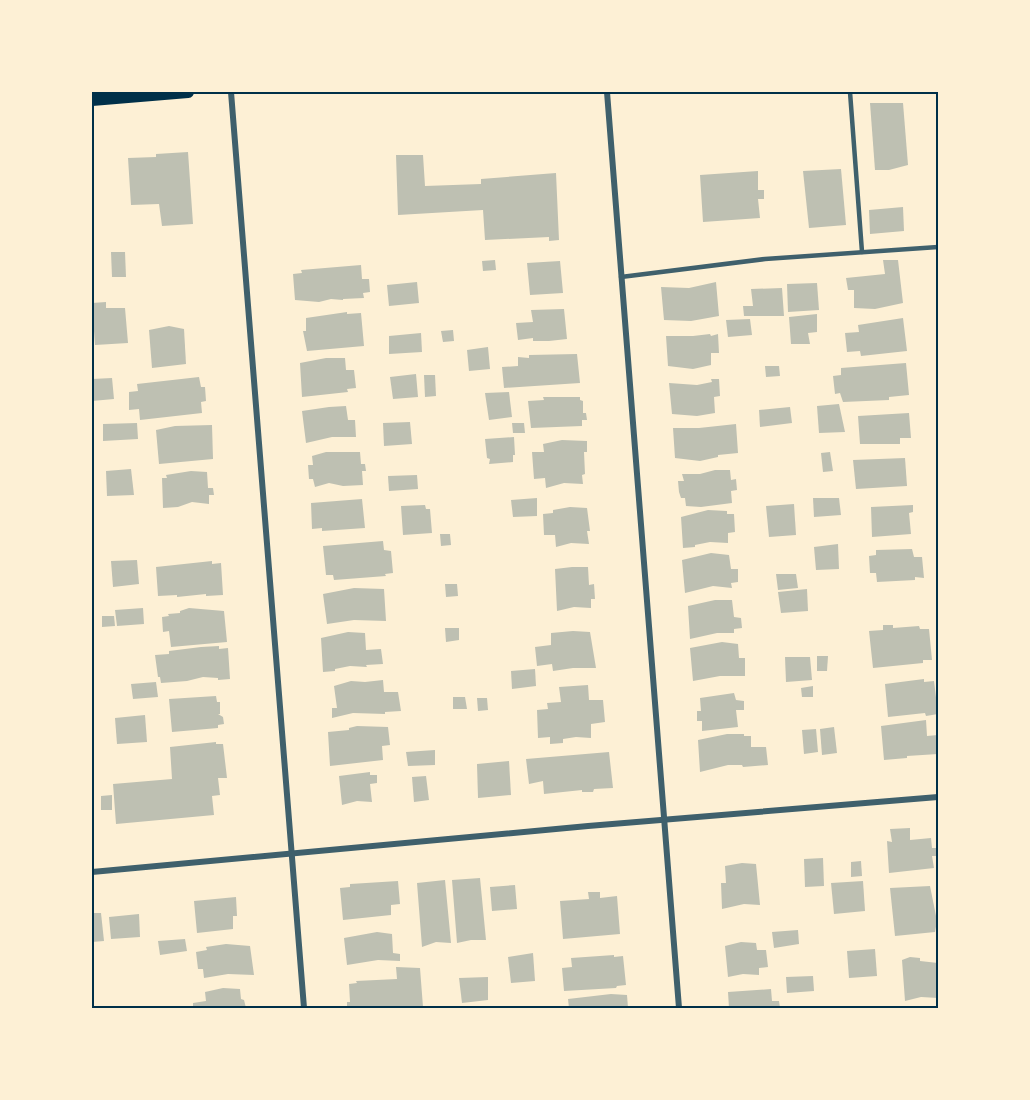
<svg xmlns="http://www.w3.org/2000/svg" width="1030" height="1100" viewBox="0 0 1030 1100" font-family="Literata,serif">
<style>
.building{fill:#bec0b2}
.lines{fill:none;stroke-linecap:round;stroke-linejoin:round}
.service{stroke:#3f606c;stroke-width:4.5}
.minor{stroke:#3f606c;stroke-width:6}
.secondary{stroke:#003049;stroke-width:12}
.neatline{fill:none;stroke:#003049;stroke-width:2}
</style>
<rect width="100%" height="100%" fill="#fdf0d5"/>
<!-- building -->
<g class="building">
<polygon points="870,103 903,103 908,165 889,170 875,170"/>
<polygon points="188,152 193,224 162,226 159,204 131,205 128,158 156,157 156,154"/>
<polygon points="396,155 423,155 425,186 481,184 481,179 556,173 559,240 549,241 549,237 485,240 483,210 398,215"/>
<polygon points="841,169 846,225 809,228 803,171"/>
<polygon points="758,171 758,190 764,190 764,199 758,199 760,218 703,222 700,175"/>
<polygon points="903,207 904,231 870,234 869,210"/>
<polygon points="111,252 125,252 126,277 112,277"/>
<polygon points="495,260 496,270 483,271 482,261"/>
<polygon points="883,260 898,260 903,303 875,309 854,308 854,290 848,290 846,278 885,274"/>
<polygon points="560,261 563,293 530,295 527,263"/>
<polygon points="361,265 362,279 369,279 370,292 363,293 364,298 343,299 343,300 331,299 319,302 295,300 293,274 302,273 301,270"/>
<polygon points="417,282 419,303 389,306 387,285"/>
<polygon points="716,282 719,316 691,321 664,320 661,287 689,288"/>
<polygon points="817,283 819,310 788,312 787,284"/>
<polygon points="782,288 784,316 744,316 743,306 753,306 751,289"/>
<polygon points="106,302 106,308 125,308 128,343 95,345 92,303"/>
<polygon points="564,309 567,339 549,341 533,341 533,338 518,340 516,323 533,322 531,310"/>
<polygon points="347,312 347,314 361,313 364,346 307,351 303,331 306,331 306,318"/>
<polygon points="817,314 817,332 808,333 810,344 791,344 789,317"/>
<polygon points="903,318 907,351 861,356 860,351 847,352 845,333 859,332 858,325"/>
<polygon points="750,319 752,335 728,337 726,320"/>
<polygon points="169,326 184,329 186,364 152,368 149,330"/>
<polygon points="453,330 454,341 443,342 441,331"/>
<polygon points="421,333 422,352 389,354 389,336"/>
<polygon points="710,334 711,336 718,334 719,353 711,353 711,365 693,369 668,366 666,336 693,336"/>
<polygon points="488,347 490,369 469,371 467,350"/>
<polygon points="577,354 580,383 504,388 502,367 518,366 518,357 529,358 529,355"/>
<polygon points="326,358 345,358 346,370 354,370 356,388 347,389 348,392 302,397 300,363"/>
<polygon points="906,363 909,395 889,397 889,400 843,402 840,393 835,394 833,376 841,375 841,368"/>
<polygon points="765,366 779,366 780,376 766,377"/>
<polygon points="416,374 418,397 393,399 390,377"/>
<polygon points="424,375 435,375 436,396 425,397"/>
<polygon points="199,377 201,387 205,387 206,401 201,402 202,413 140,420 139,409 129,410 129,392 138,391 137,384"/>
<polygon points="112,378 114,399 92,401 92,379"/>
<polygon points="711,379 719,379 720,396 714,397 715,413 697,416 672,414 669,383 697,385 712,382"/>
<polygon points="509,392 512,417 489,420 485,393"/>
<polygon points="543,397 580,397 580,400 583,401 583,413 586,413 587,420 582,420 582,426 531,428 528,401 544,400"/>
<polygon points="839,404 845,432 819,433 817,406"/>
<polygon points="346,406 348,420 355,420 356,437 332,437 306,443 302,411 329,407"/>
<polygon points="790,407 792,423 760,427 759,410"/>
<polygon points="909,413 911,438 900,438 900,444 860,444 858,416"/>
<polygon points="410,422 412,444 384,446 383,423"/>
<polygon points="137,423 138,439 103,441 103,424"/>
<polygon points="512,423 524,423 525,433 513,433"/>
<polygon points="736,424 738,453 718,455 718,457 700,461 675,458 673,428 699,428"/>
<polygon points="212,425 213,459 159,464 156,430 175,426"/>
<polygon points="514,437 515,455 513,455 513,462 489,464 490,459 487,458 485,439"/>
<polygon points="562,440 587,441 587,452 584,452 585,474 582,475 583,484 564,483 546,488 545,478 534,479 532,452 544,452 543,444"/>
<polygon points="326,452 360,452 361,464 365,464 366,471 362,471 363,485 343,486 329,483 315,487 313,479 309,479 308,465 313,465 312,456"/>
<polygon points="830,452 833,471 823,472 821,453"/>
<polygon points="905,458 907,486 856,489 853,460"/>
<polygon points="131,469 134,495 107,496 106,471"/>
<polygon points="715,470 730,470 731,480 736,479 737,490 731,491 732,503 701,507 686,506 685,498 681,498 679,492 678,481 684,481 682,474 700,474"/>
<polygon points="191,471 207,472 208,488 213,488 214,495 209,495 209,504 192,502 178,507 163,508 162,478 167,478 166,475"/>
<polygon points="417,475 418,489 389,491 388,476"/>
<polygon points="537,498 537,516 513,517 511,500"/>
<polygon points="813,498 839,498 841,515 814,517"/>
<polygon points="362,499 365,528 322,531 322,528 312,529 311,503"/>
<polygon points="794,504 796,535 769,537 766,506"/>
<polygon points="425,505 426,509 430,509 432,533 403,535 401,506"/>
<polygon points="913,505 913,512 909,513 911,534 872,537 871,507"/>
<polygon points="570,507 587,508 590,531 587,531 589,544 571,543 556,547 555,535 544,535 543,514 553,513 553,510"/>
<polygon points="708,510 727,511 727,514 734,514 735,532 728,533 728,543 710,542 695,545 695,547 683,548 681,517"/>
<polygon points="440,534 450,534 451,545 441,546"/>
<polygon points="383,541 384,550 391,551 393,573 385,574 386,576 334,580 333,575 326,575 323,546"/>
<polygon points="838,544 839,569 816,570 814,547"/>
<polygon points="912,549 914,557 922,557 924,578 915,577 915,580 877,582 876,573 870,573 869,556 876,555 876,550"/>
<polygon points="711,553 729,555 731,569 738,569 738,582 731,583 732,588 713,586 685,593 682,560"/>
<polygon points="137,560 139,584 113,587 111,561"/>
<polygon points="212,561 212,564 221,563 223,595 206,596 206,594 177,597 177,595 158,596 156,567"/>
<polygon points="572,567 588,567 589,585 594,584 595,599 591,599 591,608 574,607 557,611 555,569"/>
<polygon points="776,574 796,574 798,588 778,590"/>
<polygon points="445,584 457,584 458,596 446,597"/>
<polygon points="354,588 384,589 386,621 354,620 327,624 323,594"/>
<polygon points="807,589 808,611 781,613 778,592"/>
<polygon points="715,600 732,600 734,617 741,618 742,628 734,629 734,633 717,633 690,639 688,606"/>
<polygon points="143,608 144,624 117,626 115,610"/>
<polygon points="189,608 224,611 227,642 171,647 169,631 163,632 162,617 169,616 168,614 180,613 180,611"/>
<polygon points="102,616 114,616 115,626 102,627"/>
<polygon points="883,625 893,625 893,628 919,626 920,629 929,629 932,660 923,660 923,663 873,668 869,631 883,630"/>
<polygon points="445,628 459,628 459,640 446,642"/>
<polygon points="573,631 590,632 596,668 573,668 553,671 552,664 537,666 535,647 551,645 551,633"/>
<polygon points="348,632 365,633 366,650 381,649 383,664 366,665 367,667 350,666 335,669 335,671 323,672 321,638"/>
<polygon points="722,642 738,644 739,658 745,658 745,676 720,676 693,681 690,648"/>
<polygon points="219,646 219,649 228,648 230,679 218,680 218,678 203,677 187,681 161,683 160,677 158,677 155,655 169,654 169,651 201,647"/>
<polygon points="817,656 828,656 827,671 817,671"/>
<polygon points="785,657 810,657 812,680 786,682"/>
<polygon points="535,669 536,686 512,689 511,671"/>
<polygon points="924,679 924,682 934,681 938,714 926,716 925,713 888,717 885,684"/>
<polygon points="383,680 384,692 398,692 401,711 385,712 385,714 353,713 332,718 332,708 337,708 334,686 351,681 365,682"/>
<polygon points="156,682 158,697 133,699 131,684"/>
<polygon points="588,685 589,700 603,700 605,722 591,724 591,738 576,737 563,739 563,743 550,744 550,737 538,738 537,710 548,709 547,703 561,702 559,687"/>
<polygon points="813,686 813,697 802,697 801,688"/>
<polygon points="734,693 736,700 744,701 744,710 736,710 738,727 702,731 702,721 697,721 697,711 701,711 700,698"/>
<polygon points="216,696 217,702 220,702 220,714 218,714 223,717 224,724 218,725 218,728 172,732 169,699"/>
<polygon points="453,697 465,697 467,709 453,709"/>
<polygon points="477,698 487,698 488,710 478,711"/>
<polygon points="145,715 147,742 117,744 115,718"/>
<polygon points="926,720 927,736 938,735 938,754 907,756 907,758 884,760 881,726"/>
<polygon points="357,726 388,727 390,745 382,746 383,760 330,766 328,732 349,730 349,728"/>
<polygon points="834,727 837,753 822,755 820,729"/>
<polygon points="816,729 818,752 804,754 802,730"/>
<polygon points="727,734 744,734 744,736 751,736 751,747 766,747 768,765 743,767 742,765 728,765 700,772 698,740"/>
<polygon points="216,742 216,744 223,744 227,778 218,778 220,795 212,796 214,815 116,824 113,784 172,779 170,747"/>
<polygon points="435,750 435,765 408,766 406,752"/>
<polygon points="609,752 613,788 594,789 593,792 582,792 582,790 544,794 543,781 529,784 526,759"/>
<polygon points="509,761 511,795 478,798 477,764"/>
<polygon points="370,772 370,775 377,775 377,783 370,784 372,802 357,801 342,805 339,776"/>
<polygon points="426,776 429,800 414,802 412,777"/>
<polygon points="112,795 112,810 101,810 101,796"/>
<polygon points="910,828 910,840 931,838 932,848 936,848 936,856 932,856 934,868 889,873 887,841 892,842 890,829"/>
<polygon points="823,858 824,886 805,887 804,859"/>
<polygon points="861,861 862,876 851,877 851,862"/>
<polygon points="742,863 756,864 760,905 744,904 722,909 721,883 726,883 725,866"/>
<polygon points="480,878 486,940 471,940 457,943 452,880"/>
<polygon points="445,880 451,943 436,942 422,947 417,883"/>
<polygon points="398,881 400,904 391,905 391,915 343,920 340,888 350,887 350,884"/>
<polygon points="863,881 865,911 834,914 831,883"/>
<polygon points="515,885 517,909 492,911 490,887"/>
<polygon points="930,886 937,921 935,932 895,936 890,888"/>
<polygon points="588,892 600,892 600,898 617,896 620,934 563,939 560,901 589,899"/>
<polygon points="236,897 237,916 233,916 233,929 197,933 194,901"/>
<polygon points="92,913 101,913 104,941 92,942"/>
<polygon points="139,914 140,937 111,939 109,917"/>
<polygon points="798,930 799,944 774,948 772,932"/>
<polygon points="377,932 392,934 393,953 400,954 400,961 378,960 347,965 344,938"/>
<polygon points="185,939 187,951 160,955 158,941"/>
<polygon points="741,942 756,943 757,950 766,950 768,967 759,968 759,975 743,974 728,977 725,946"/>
<polygon points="226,944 250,946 254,975 228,974 204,978 203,969 198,969 196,952 207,950 206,947"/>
<polygon points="875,949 877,976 849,978 847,951"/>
<polygon points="533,953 535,981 511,983 508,957"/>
<polygon points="614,955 614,957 623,956 626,985 617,986 616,988 564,991 562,968 572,967 571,958"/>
<polygon points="910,957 920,958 920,961 938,963 938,998 921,997 905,1001 902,960"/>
<polygon points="396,967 420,968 423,1007 347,1008 347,1002 350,1002 349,984 357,983 356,981 397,979"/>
<polygon points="813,976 814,991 787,993 786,977"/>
<polygon points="488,977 488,1000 462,1003 459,978"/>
<polygon points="223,988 240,989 241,999 244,1000 246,1008 193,1008 193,1003 206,1001 205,992"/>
<polygon points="771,989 772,1001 779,1001 780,1008 729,1008 728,992"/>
<polygon points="611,994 627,995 628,1008 569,1008 568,999"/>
</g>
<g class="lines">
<!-- service -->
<g class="service">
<polyline points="850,92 862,252"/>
<polyline points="621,277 765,259 938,247"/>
</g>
<!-- minor -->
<g class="minor">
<polyline points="231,92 304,1008"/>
<polyline points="607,92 679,1008"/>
<polyline points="92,872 588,826 938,797"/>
</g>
<!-- secondary -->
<polyline class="secondary" points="92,100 188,92"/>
</g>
<!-- border -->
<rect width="1030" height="1100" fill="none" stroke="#fdf0d5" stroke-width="186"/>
<rect x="93" y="93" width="844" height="914" class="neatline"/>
</svg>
